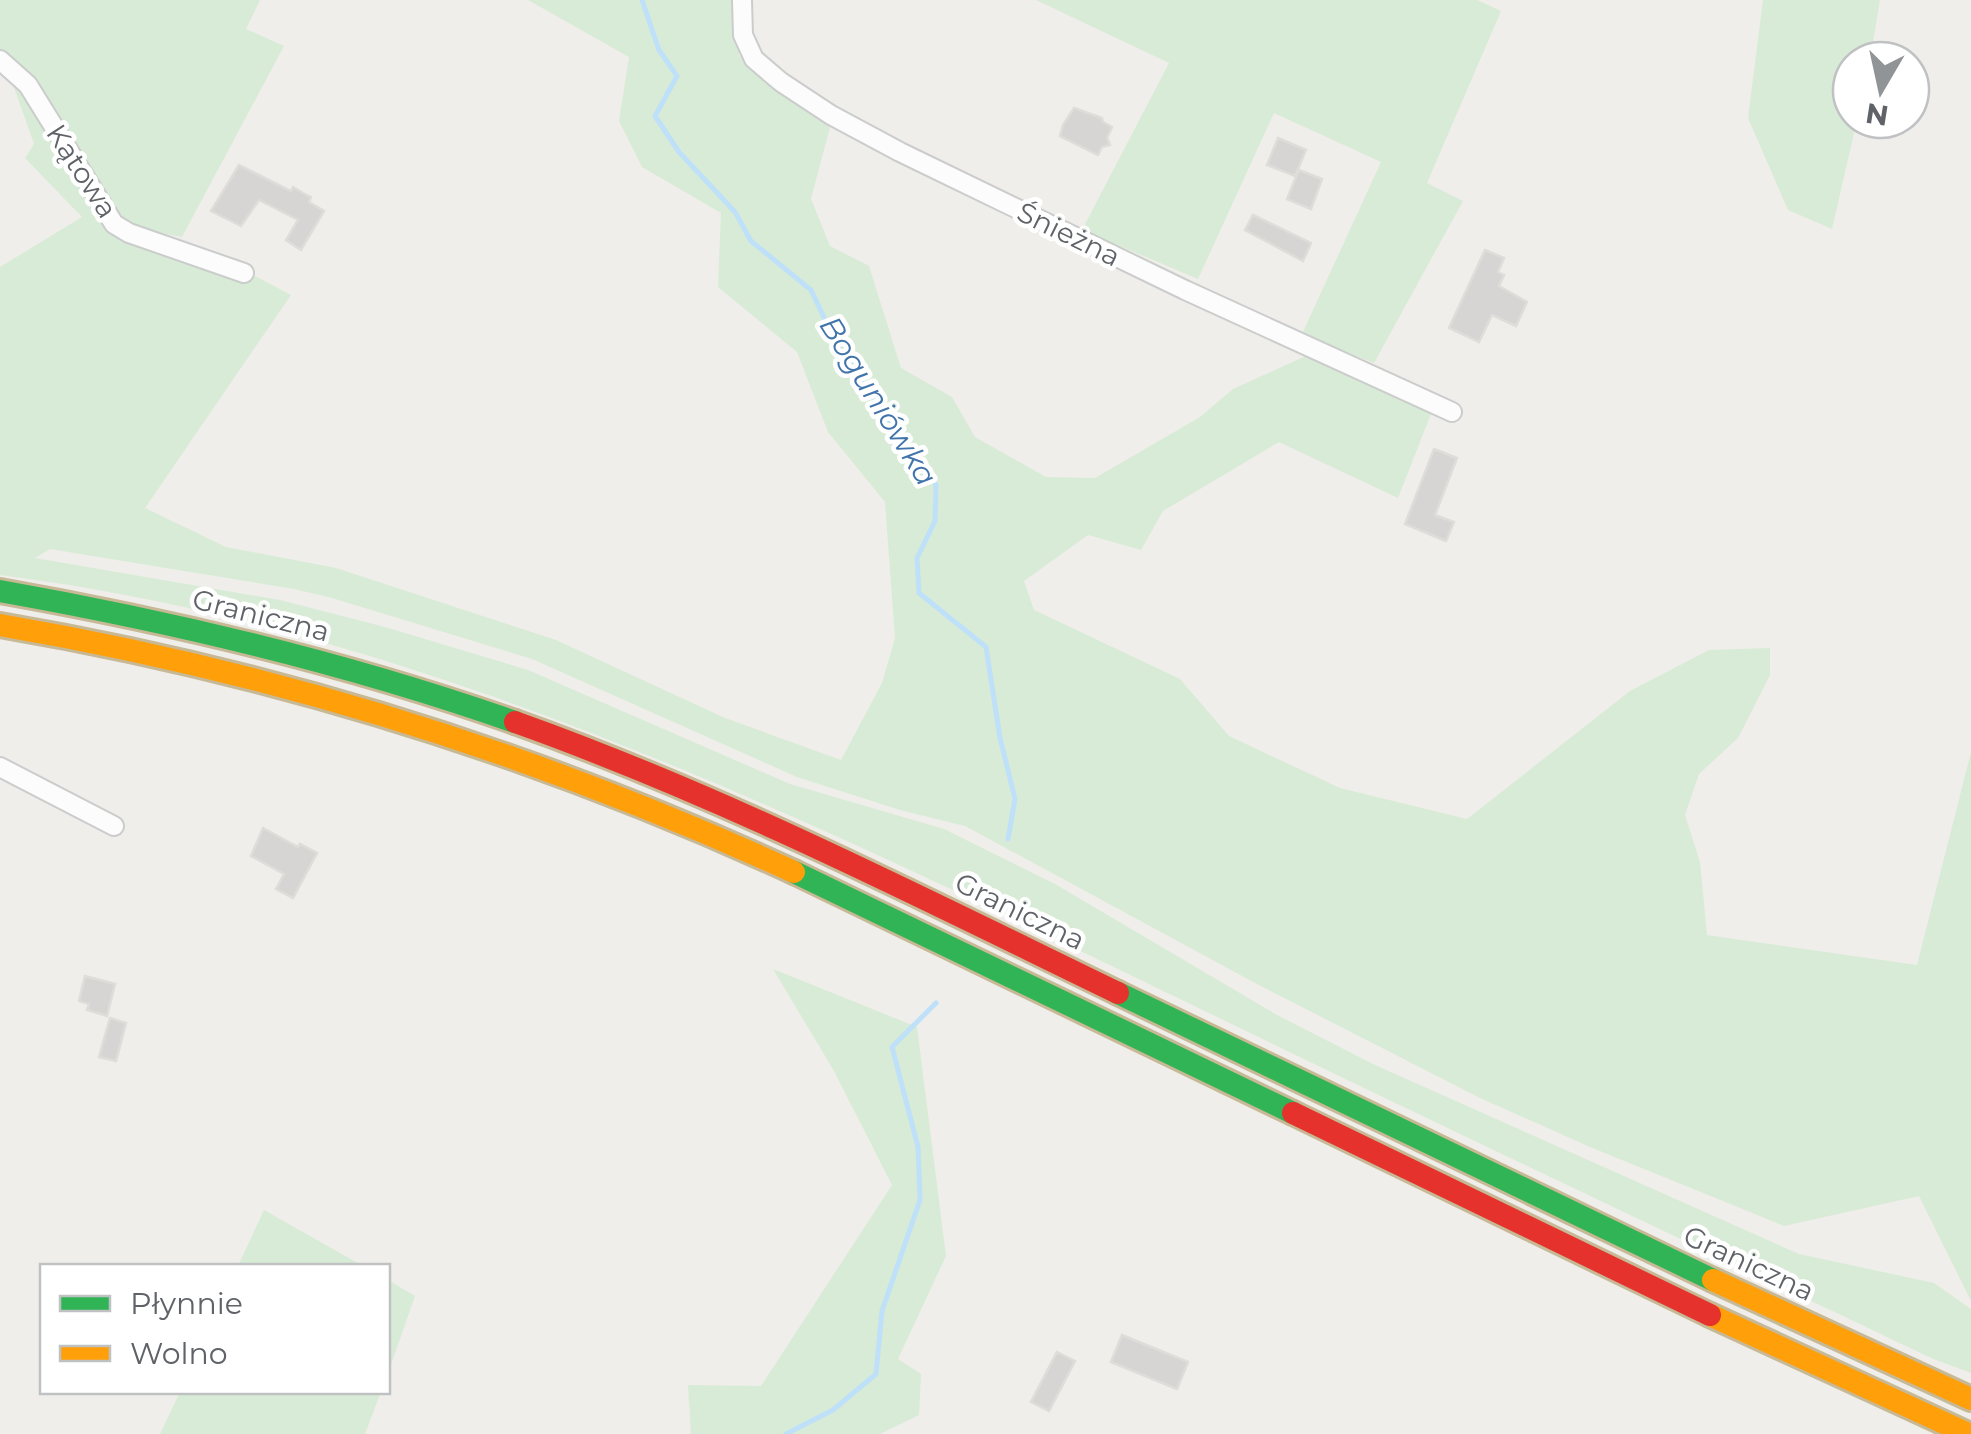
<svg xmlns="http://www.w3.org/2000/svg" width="1971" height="1434" viewBox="0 0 1971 1434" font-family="Montserrat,sans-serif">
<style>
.green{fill:#d8ebd6}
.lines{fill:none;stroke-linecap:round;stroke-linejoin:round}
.stream{stroke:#bfe0f9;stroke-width:5}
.building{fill:#d6d5d3;stroke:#deddd9;stroke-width:2.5}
.street-casing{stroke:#cbcccc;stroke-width:22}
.fast-casing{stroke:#c8b996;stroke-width:28}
.slow-casing{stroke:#c8b996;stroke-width:28}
.jam-casing{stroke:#c8b996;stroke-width:28}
.street{stroke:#fdfcfc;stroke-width:18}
.fast{stroke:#30b455;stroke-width:22}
.slow{stroke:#ff9f0a;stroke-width:22}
.jam{stroke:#e5322d;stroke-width:22}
.labels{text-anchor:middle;stroke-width:9;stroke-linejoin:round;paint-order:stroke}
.street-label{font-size:28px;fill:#5f6368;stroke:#fff}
.water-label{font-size:30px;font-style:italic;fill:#4174aa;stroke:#fff}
</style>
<rect width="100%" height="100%" fill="#efeeea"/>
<!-- green -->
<g class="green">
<path d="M 0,0 L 260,0 L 246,29 L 284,46 L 182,237 L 93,220 L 257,277 L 291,295 L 145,508 L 226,547 L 336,568 L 556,640 L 725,718 L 841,760 L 882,683 L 895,638 L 885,502 L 828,432 L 797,352 L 718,287 L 721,213 L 642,167 L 619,121 L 629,57 L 528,0 L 737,0 L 739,55 L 758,74 L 830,127 L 811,199 L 830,246 L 869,266 L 901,368 L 952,397 L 975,437 L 1046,477 L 1095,478 L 1200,417 L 1233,389 L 1310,354 L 1431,414 L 1398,498 L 1279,442 L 1163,511 L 1141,550 L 1088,535 L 1024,581 L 1034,610 L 1180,679 L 1229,736 L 1340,788 L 1467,819 L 1630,691 L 1709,650 L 1770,648 L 1770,675 L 1738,738 L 1699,774 L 1685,815 L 1700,862 L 1707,935 L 1917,965 L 1971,752 L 1971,1301 L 1919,1196 L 1784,1226 L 1590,1147 L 1480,1098 L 1255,983 L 965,826 L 900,810 L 797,777 L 532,659 L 332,598 L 294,589 L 50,549 L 35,558 L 280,600 L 385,627 L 528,670 L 790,784 L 944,829 L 1055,884 L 1277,1015 L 1375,1065 L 1799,1254 L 1934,1283 L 1971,1309 L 1971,1373 L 1931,1358 C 1681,1239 1431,1121 1182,1000 C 806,818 419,628 0,575 L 0,267 L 82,217 L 25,158 L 34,144 L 11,79 L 0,73 Z"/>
<polygon points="1036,0 1477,0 1501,11 1427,183 1463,201 1374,363 1302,334 1381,162 1274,113 1198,279 1082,230 1169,63"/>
<polygon points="1763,0 1880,0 1870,60 1851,60 1851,120 1857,120 1832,229 1788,210 1748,118"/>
<polygon points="773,969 917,1027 946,1256 898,1359 921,1374 919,1415 880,1434 691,1434 688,1385 761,1386 892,1185 834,1071"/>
<polygon points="264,1210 363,1266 238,1266"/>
<polygon points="388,1280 415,1296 388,1373"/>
<polygon points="180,1392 381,1392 365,1434 160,1434"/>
</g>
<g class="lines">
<!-- stream -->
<g class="stream">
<polyline points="642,0 659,50 677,76 655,116 679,152 735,212 751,241 811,290 838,347 936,485 935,521 917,558 919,593 986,647 1000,738 1015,799 1008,839"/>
<polyline points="786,1434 833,1410 876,1374 882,1311 920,1200 918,1147 892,1047 936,1003"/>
</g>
</g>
<!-- building -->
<g class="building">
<polygon points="1074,108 1102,118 1103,122 1112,127 1107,138 1110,145 1102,147 1098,155 1060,136 1063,125"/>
<polygon points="1278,138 1306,150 1295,176 1267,165"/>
<polygon points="239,165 291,191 293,187 303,193 311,197 309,202 324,211 301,250 286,240 298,220 259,200 241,226 211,211"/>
<polygon points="1299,170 1322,179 1311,209 1287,199"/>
<polygon points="1253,215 1311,243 1303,261 1245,230"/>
<polygon points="1485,250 1504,258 1498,272 1504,275 1499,286 1527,302 1516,326 1492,315 1479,342 1449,328"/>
<polygon points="1434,449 1457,458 1435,515 1454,522 1446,541 1405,524"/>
<polygon points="263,828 298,847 300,844 317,853 293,898 276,889 284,874 251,856"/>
<polygon points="85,976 115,984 107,1016 87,1010 89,1004 79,1001"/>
<polygon points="110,1018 126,1023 116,1061 99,1057"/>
<polygon points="1122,1335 1188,1362 1177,1389 1111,1362"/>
<polygon points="1057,1352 1075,1361 1049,1411 1031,1402"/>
</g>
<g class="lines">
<defs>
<g id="street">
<polyline points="742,0 743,35 754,59 781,82 831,115 900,152 1185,290 1452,412"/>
<polyline points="0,60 28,85 114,224 129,233 244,273"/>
<polyline points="0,767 114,826"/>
</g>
<g id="fast">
<path d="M 0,591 C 175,622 347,663 515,722"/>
<polyline points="794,872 1293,1113"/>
<polyline points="1118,993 1713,1280"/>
</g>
<g id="slow">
<path d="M 0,625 C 276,672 540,755 794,872"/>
<polyline points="1713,1280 1971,1399"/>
<polyline points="1710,1315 1968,1434"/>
</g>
<g id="jam">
<path d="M 515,722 C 723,796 920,897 1118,993"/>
<polyline points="1293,1113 1710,1315"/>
</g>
</defs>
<!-- street casing -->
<use href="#street" class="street-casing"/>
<!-- fast casing -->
<use href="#fast" class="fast-casing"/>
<!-- slow casing -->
<use href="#slow" class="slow-casing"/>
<!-- jam casing -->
<use href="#jam" class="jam-casing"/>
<!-- street -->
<use href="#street" class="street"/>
<!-- fast -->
<use href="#fast" class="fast"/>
<!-- slow -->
<use href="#slow" class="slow"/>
<!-- jam -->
<use href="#jam" class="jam"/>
</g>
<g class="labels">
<!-- street labels -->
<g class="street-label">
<text transform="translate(82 171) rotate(57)" y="10">Kątowa</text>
<text transform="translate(1069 234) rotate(26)" y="10">Śnieżna</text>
<text transform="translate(261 615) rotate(14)" y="10">Graniczna</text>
<text transform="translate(1020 911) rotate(26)" y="10">Graniczna</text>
<text transform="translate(1749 1263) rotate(25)" y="10">Graniczna</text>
</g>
<!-- water labels -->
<g class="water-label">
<text transform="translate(878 401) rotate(58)" y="10">Boguniówka</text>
</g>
</g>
<!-- legend -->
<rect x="40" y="1264" width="350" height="130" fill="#ffffff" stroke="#bfc1c3" stroke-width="2.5"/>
<rect x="60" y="1296" width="50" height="15" fill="#30b455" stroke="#bfc1c3" stroke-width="2.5"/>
<text x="130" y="1314" font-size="30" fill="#5f6368">Płynnie</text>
<rect x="60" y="1346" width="50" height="15" fill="#ff9f0a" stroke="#bfc1c3" stroke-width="2.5"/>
<text x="130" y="1364" font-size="30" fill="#5f6368">Wolno</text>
<!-- north arrow -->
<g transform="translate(1881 90) rotate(189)"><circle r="48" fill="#ffffff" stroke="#bfc1c3" stroke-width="2.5"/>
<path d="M0-8L18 38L0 25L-18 38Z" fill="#919496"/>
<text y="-15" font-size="28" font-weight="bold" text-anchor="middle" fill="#5f6368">N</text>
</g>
</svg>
